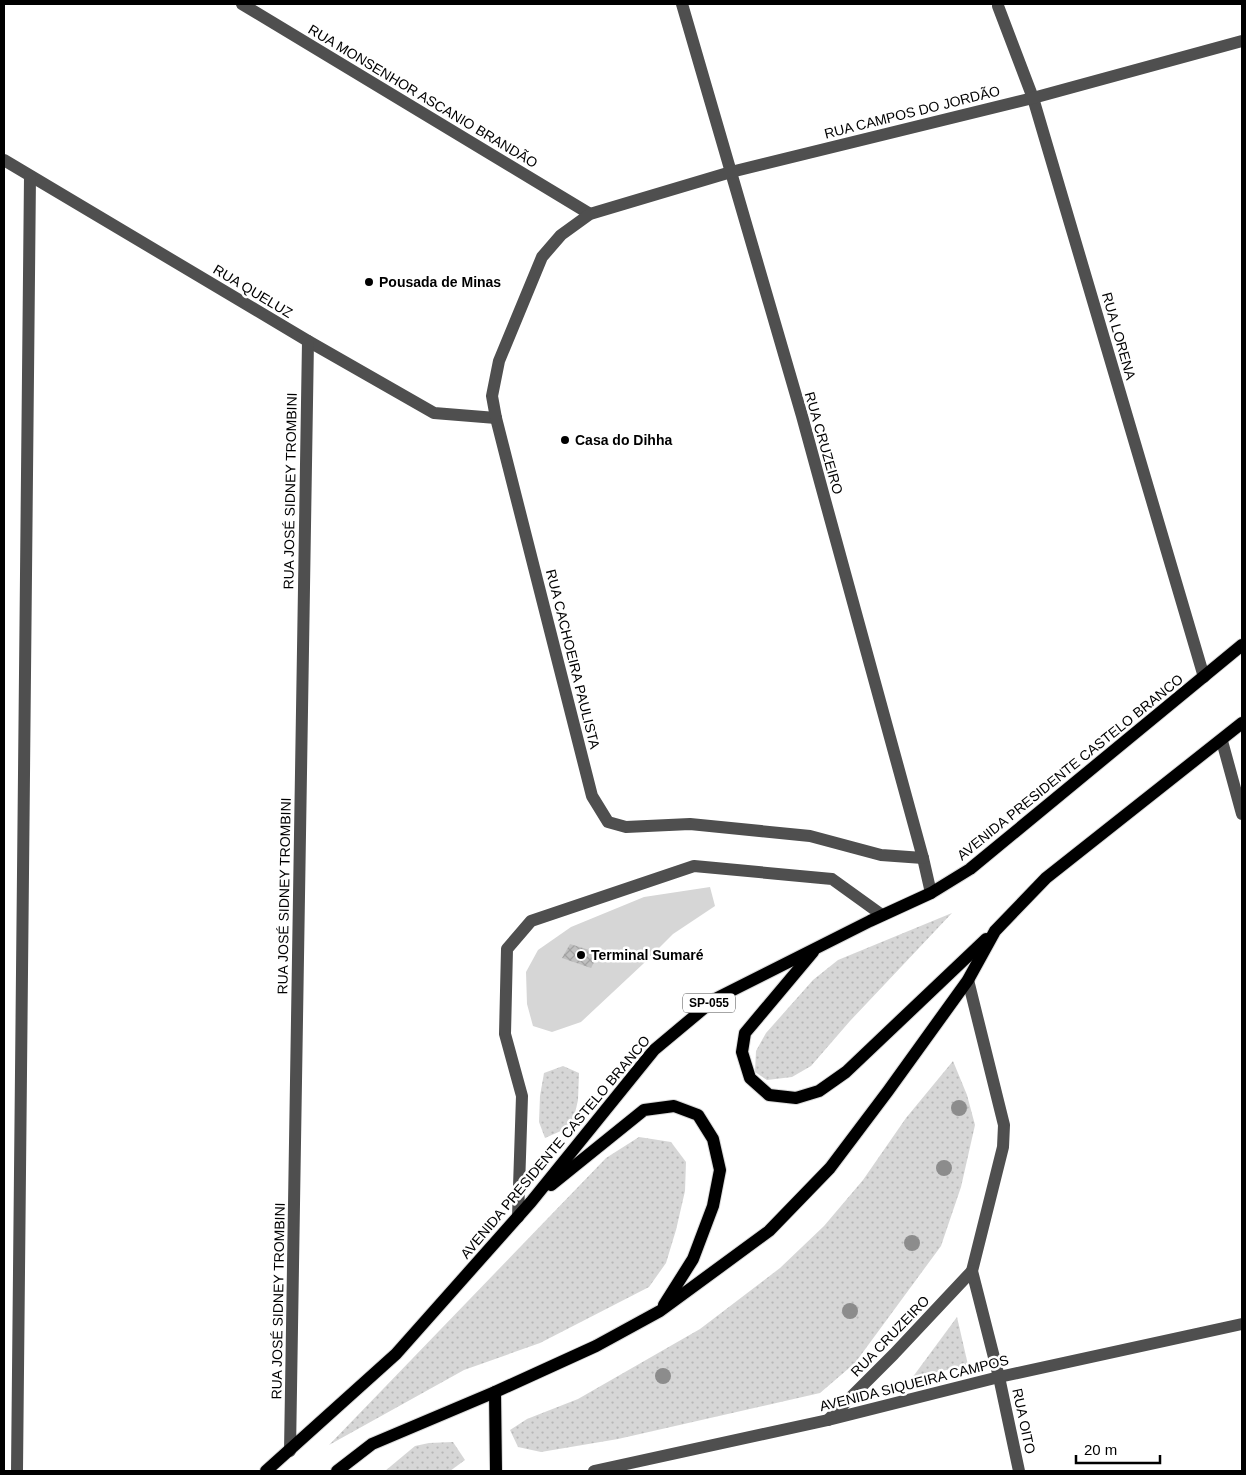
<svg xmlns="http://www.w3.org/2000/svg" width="1246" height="1475" viewBox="0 0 1246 1475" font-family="Helvetica,sans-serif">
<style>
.grass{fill:url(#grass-dots)}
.park{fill:#d6d6d6}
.building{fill:url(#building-cross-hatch)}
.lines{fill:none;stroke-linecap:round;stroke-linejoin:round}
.major-casing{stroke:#dbdbdb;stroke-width:14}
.minor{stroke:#4f4f4f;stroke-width:12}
.major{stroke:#000;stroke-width:12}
.tree{fill:#8c8c8c}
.poi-dot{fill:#000;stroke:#fff;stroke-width:2}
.labels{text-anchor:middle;stroke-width:5;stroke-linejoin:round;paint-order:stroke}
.shield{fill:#fff;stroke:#4c4c4c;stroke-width:1}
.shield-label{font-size:12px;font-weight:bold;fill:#000}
.street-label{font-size:14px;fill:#000;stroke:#fff}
.poi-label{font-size:14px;font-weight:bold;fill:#000;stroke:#fff;text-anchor:start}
</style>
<defs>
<pattern id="grass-dots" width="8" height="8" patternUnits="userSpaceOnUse" patternTransform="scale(1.25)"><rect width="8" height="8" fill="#d6d6d6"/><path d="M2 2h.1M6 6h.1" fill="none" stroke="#b6b6b6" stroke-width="1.8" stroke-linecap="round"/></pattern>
<pattern id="building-cross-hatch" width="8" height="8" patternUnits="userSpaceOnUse" patternTransform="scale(1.25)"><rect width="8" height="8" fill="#bfbfbf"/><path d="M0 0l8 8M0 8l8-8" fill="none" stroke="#a2a2a2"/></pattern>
</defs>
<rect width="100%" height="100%" fill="#fff"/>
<!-- grass -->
<g class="grass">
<polygon points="952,913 850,1021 811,1066 792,1077 767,1080 755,1072 756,1051 766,1033 813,980 838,960"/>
<polygon points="953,1061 967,1095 975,1125 961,1187 941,1246 855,1363 820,1393 618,1439 541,1452 518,1447 510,1430 527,1419 578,1399 700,1329 780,1268 824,1226 863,1180 906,1118"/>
<polygon points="563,1066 579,1073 578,1100 572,1126 545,1138 539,1122 540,1096 544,1073"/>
<polygon points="639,1137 671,1142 686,1162 685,1191 676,1230 666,1263 649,1287 540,1343 464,1370 329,1445 606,1158"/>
<polygon points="957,1317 968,1365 912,1378"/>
<polygon points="453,1442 465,1460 450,1471 385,1471 415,1446 429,1443"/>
</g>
<!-- park -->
<polygon class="park" points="710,887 715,906 673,934 643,964 581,1022 552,1032 533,1026 527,1004 526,972 538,950 571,927 644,897"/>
<!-- building -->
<polygon class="building" points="570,944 599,953 591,968 562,958"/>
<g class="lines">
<defs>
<g id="major">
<polyline points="813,952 745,1033 742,1052 750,1078 769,1095 796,1098 819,1091 846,1072 986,939"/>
<polyline points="551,1185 644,1110 674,1106 698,1115 713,1139 720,1170 713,1206 693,1259 664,1305"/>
<polyline points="495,1392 496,1471"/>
<polyline points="266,1471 396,1354 531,1202 654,1050 715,999 870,921 931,893 970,869 1242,645"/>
<polyline points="337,1471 372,1444 495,1392 596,1346 660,1311 769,1231 830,1168 888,1091 968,980 995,931 1046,878 1242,723"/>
</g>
</defs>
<!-- major casing -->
<use href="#major" class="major-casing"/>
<!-- minor -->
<g class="minor">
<polyline points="242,4 590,214"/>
<polyline points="682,4 802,416 923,858 931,893"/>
<polyline points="998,6 1033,98 1204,677"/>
<polyline points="4,160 308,341 434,413 496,418"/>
<polyline points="1222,741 1242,814"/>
<polyline points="923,858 881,855 810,836 690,824 626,827 608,822 592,796 496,418 492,396 499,361 542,257 561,235 590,214 731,172 1033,98 1242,41"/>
<polyline points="968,980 1004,1125 1003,1147 972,1271 999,1377 1019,1471"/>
<polyline points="518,1217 522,1096 505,1034 507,949 531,921 694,866 832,879 882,915"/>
<polyline points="828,1420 894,1354 972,1271"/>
<polyline points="290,1451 308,341"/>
<polyline points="17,1471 30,176"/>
<polyline points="594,1471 828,1420 999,1377 1242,1324"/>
</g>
<!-- major -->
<use href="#major" class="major"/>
</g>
<!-- trees -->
<g class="tree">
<circle cx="959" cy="1108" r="8"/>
<circle cx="944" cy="1168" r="8"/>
<circle cx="912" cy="1243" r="8"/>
<circle cx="850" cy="1311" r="8"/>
<circle cx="663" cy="1376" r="8"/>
</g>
<!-- markers -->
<g class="poi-dot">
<circle cx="369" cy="282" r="5"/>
<circle cx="565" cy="440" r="5"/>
<circle cx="581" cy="955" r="5"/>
</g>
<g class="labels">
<!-- shield labels -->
<rect class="shield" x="683" y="993.5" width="52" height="19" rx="4"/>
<g class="shield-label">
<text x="709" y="1007">SP-055</text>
</g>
<!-- street labels -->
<g class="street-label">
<text transform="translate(423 96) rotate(31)" y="5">RUA MONSENHOR ASCANIO BRANDÃO</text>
<text transform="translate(912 112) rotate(-14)" y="5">RUA CAMPOS DO JORDÃO</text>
<text transform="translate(253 291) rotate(31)" y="5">RUA QUELUZ</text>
<text transform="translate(1119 336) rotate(74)" y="5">RUA LORENA</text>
<text transform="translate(824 443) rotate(74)" y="5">RUA CRUZEIRO</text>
<text transform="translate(290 491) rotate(-89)" y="5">RUA JOSÉ SIDNEY TROMBINI</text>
<text transform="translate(573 659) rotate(76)" y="5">RUA CACHOEIRA PAULISTA</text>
<text transform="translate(1070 767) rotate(-39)" y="5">AVENIDA PRESIDENTE CASTELO BRANCO</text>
<text transform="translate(284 896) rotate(-89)" y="5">RUA JOSÉ SIDNEY TROMBINI</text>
<text transform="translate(555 1147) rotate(-50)" y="5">AVENIDA PRESIDENTE CASTELO BRANCO</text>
<text transform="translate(278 1301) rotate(-89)" y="5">RUA JOSÉ SIDNEY TROMBINI</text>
<text transform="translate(890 1336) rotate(-46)" y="5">RUA CRUZEIRO</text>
<text transform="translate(914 1383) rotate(-14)" y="5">AVENIDA SIQUEIRA CAMPOS</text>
<text transform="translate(1024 1421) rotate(78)" y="5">RUA OITO</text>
</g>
<!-- poi labels -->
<g class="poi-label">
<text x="379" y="287">Pousada de Minas</text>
<text x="575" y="445">Casa do Dihha</text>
<text x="591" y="960">Terminal Sumaré</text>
</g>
</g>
<!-- border -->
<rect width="1246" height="1475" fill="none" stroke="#000000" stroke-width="10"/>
<!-- scale -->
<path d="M1076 1455v8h84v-8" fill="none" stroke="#000000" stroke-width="2.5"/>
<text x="1084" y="1455" font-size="15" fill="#000000" stroke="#ffffff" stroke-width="4" paint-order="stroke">20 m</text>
</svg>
